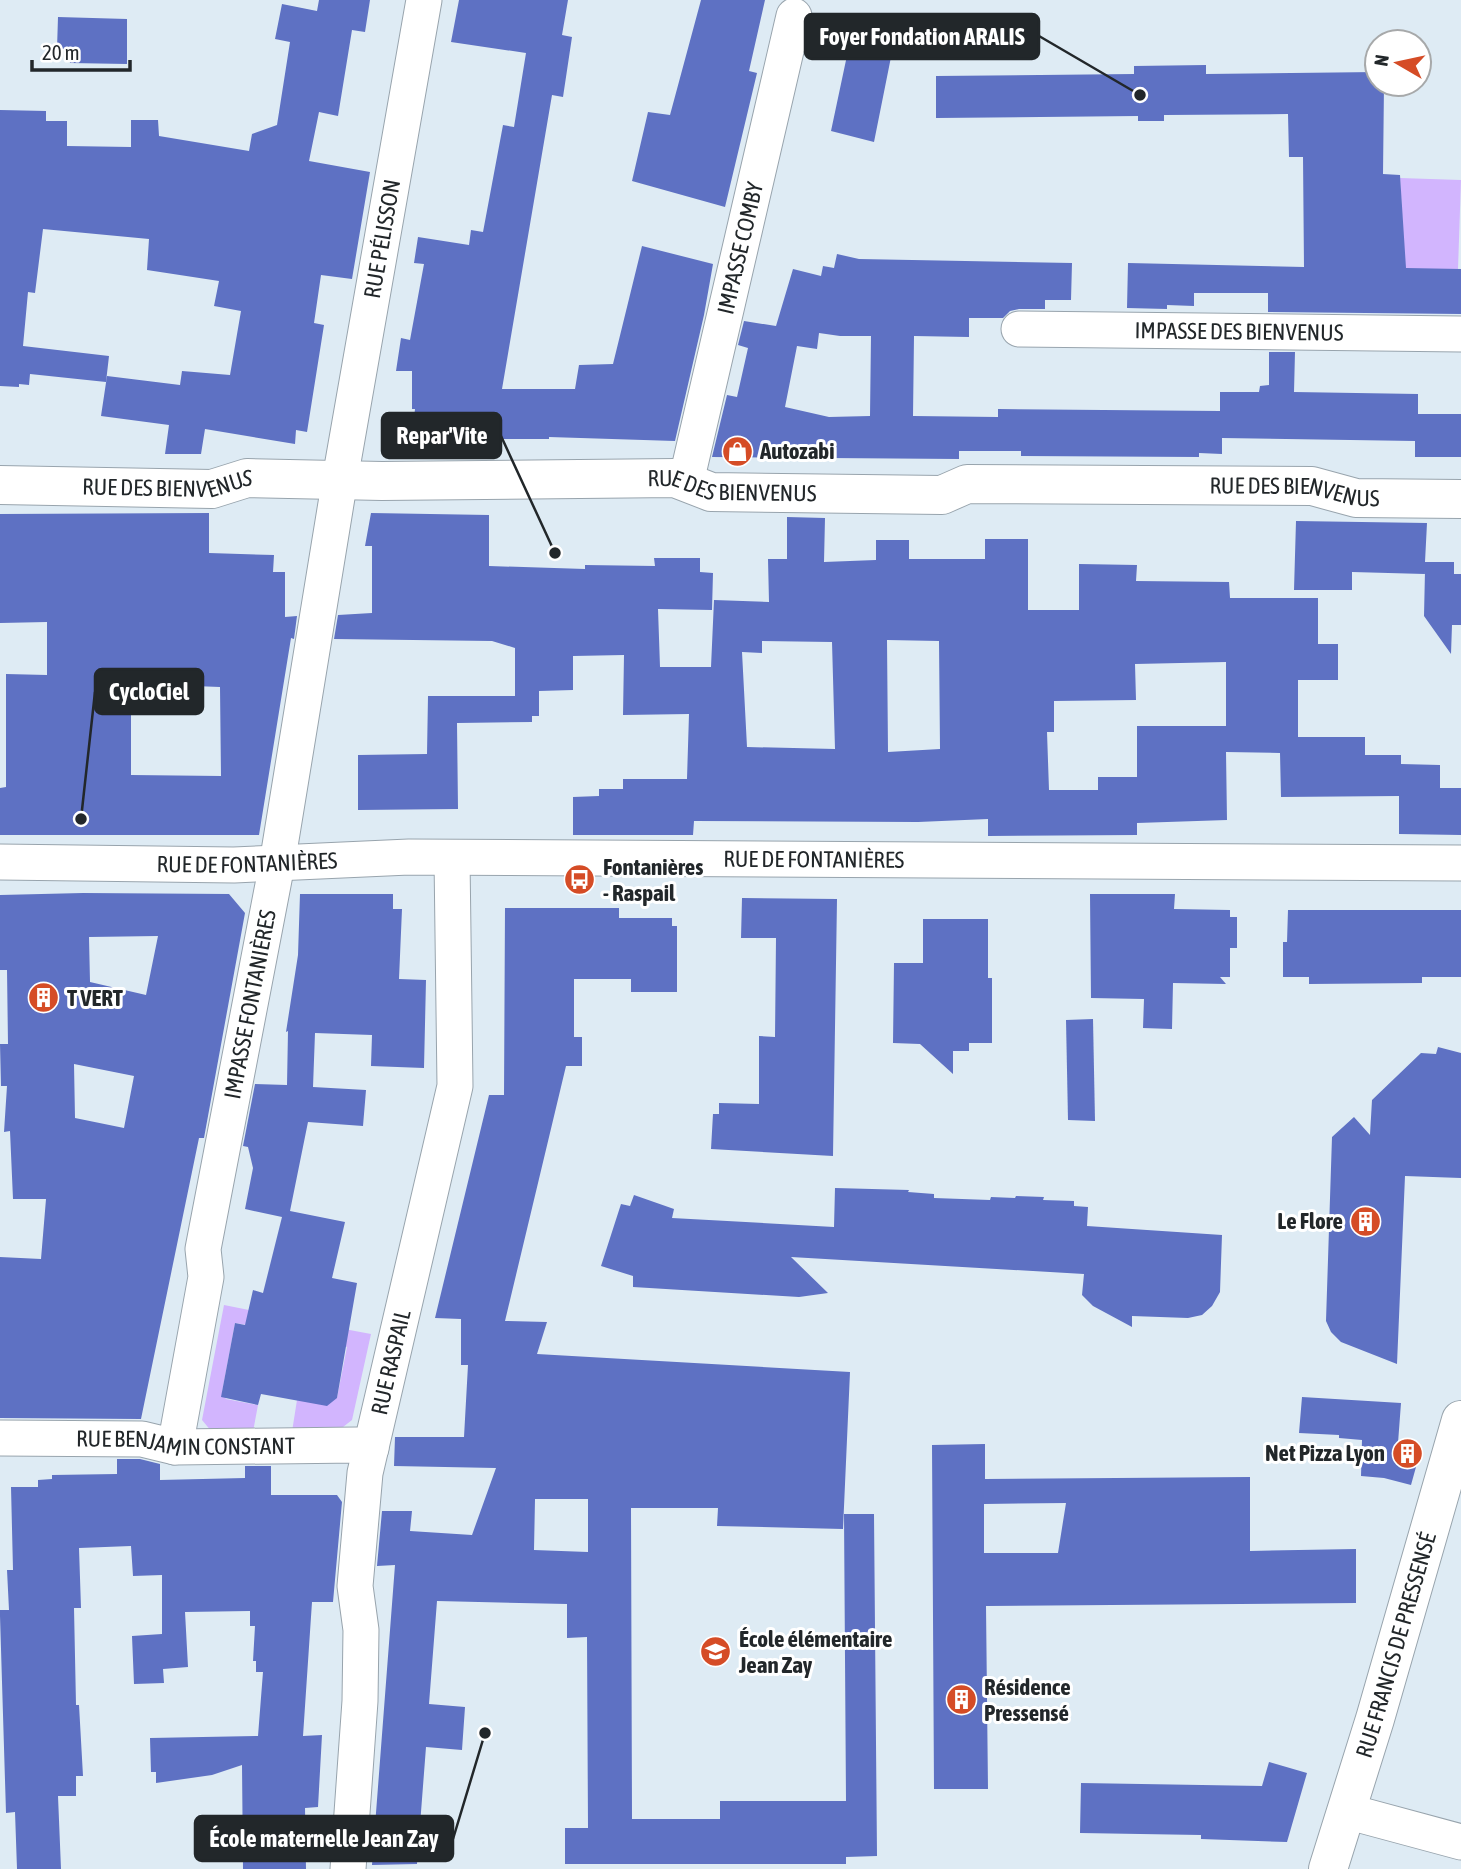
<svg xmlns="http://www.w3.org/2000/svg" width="1461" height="1869" viewBox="0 0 1461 1869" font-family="'Asap Condensed',sans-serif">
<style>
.green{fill:#d2b5fe}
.building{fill:#5e71c3;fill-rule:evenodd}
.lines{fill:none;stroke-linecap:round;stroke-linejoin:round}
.minor-casing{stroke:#98a4ad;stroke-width:37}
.tertiary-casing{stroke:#98a4ad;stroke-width:40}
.minor{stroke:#fff;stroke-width:35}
.tertiary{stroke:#fff;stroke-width:38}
.labels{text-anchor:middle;stroke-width:6;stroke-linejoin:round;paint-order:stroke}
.street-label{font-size:23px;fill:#22272a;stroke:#fff}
.poi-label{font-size:23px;font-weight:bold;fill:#22272a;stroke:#fff;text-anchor:start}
.leader{fill:none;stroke:#22272a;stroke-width:2.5}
.callout-dot{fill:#22272a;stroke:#fff;stroke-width:2.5}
.callout{fill:#22272a;stroke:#22272a;stroke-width:2.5}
.callout-label{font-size:24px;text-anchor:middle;font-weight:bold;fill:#fff}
</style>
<rect width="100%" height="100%" fill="#deebf4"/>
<!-- green -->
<g class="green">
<polygon points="1400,178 1461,180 1458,269 1405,269"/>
<polygon points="224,1305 249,1310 247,1325 235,1323 222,1392 226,1399 258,1405 252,1437 217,1438 202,1420"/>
<polygon points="339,1328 371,1334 352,1420 334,1434 291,1438 297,1400 337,1398 347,1347 336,1345"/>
</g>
<!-- building -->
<g class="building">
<polygon points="319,0 370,0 365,32 352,30 338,116 319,112 309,161 370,172 352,279 321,275 314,323 324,325 307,432 296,430 295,444 205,429 201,454 165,454 169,425 101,416 107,376 180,385 182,371 230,375 241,311 214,306 219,281 147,270 149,239 43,229 35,293 28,292 23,346 109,356 106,382 30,374 29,385 19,384 19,387 0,386 0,110 46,111 46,121 67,121 67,146 131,147 131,120 158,120 159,136 249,151 252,134 277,125 290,42 275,39 282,4 317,11"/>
<polygon points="459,0 568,0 562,35 572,37 563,97 552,95 502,389 575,389 579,365 613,364 642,246 713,264 704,315 675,441 549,437 549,439 495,439 495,425 475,426 475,419 414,418 415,409 412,409 412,371 396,371 401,338 410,340 424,264 414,263 418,237 469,245 471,230 483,232 503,125 514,127 526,53 451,42"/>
<polygon points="701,0 765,0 749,71 757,73 725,207 632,181 648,112 670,115"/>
<polygon points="856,13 906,22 899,59 891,57 874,142 831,131"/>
<polygon points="58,17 127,19 127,64 70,63 70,49 57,49"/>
<polygon points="1206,65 1206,74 1377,72 1377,84 1384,84 1383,174 1400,175 1406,268 1461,269 1461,314 1268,312 1268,293 1194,293 1194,306 1167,305 1167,309 1127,308 1128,263 1304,267 1303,157 1289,157 1288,114 1164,115 1164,121 1138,121 1138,116 936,118 936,76 1134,74 1134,66"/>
<path d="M 837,254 L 859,259 L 1072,263 L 1071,300 L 1045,300 L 1045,309 L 1019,309 L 1010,311 L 1003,318 L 969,318 L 969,337 L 914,336 L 913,416 L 998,417 L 998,409 L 1220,411 L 1220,392 L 1259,392 L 1260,386 L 1269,385 L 1269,352 L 1295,352 L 1294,392 L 1418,394 L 1418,414 L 1461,414 L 1461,457 L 1415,457 L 1415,441 L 1222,438 L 1222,454 L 1199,453 L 1199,457 L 1021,456 L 1021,451 L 959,451 L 959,459 L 712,457 L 727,395 L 737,397 L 748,348 L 738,345 L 744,321 L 776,326 L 793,269 L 821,276 L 823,266 L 834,268 ZM 819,333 L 840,336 L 871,336 L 870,416 L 829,417 L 785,407 L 797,346 L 817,349 Z"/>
<path d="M 209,513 L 209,553 L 274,555 L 273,572 L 285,572 L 285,617 L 297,616 L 294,639 L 291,638 L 259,835 L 0,835 L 0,788 L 6,787 L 6,674 L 47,675 L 47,622 L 0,623 L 0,514 ZM 131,676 L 194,678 L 194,686 L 220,687 L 221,776 L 131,775 Z"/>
<path d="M 371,513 L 489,515 L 489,566 L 585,569 L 585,565 L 655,566 L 654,558 L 700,558 L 700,572 L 713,573 L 712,610 L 658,609 L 660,667 L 711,667 L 714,600 L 769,602 L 768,559 L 787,559 L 787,517 L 825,518 L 824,562 L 876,560 L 876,540 L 909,540 L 909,559 L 985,559 L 985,539 L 1028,539 L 1028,610 L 1079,610 L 1079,564 L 1137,565 L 1136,581 L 1229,582 L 1230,598 L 1318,598 L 1318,644 L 1338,644 L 1338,680 L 1298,680 L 1298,737 L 1365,737 L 1365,755 L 1401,755 L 1401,764 L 1440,765 L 1440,788 L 1461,788 L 1461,835 L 1399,834 L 1399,796 L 1281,797 L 1280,753 L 1226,752 L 1227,820 L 1137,823 L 1137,835 L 988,836 L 988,819 L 918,822 L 694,821 L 693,835 L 573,835 L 573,797 L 599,796 L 599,789 L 623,789 L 623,779 L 687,779 L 689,714 L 623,715 L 624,655 L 573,656 L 573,690 L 539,691 L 539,716 L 532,716 L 532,722 L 457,723 L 458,809 L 358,810 L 358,755 L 427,754 L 428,696 L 515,696 L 515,648 L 492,641 L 334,639 L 338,615 L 372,613 L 372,546 L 365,546 ZM 887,640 L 939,641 L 940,749 L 888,752 ZM 762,641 L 832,642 L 835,749 L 747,747 L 742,652 L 762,653 ZM 1226,662 L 1226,726 L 1137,726 L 1137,777 L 1098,777 L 1098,790 L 1049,790 L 1047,732 L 1054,732 L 1054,701 L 1136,700 L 1135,664 Z"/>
<polygon points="1296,521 1427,523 1425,562 1454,562 1454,574 1461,574 1461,625 1452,625 1451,654 1424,616 1425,571 1425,574 1352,572 1352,590 1294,590"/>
<path d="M 83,893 L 229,894 L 245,913 L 204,1138 L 199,1138 L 141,1419 L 0,1418 L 0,1257 L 41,1259 L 46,1199 L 13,1199 L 10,1131 L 4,1132 L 7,1086 L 1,1086 L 0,1044 L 8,1044 L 7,970 L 0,970 L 0,895 ZM 158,936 L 146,995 L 90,982 L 89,937 ZM 74,1064 L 134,1076 L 124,1128 L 75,1118 Z"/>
<polygon points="300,894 393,894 393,909 402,909 399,979 426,980 424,1068 371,1066 372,1035 315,1033 313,1087 366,1090 363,1126 308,1122 290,1211 345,1222 332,1278 357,1283 337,1398 327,1406 261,1394 258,1405 221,1397 235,1323 245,1325 253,1290 263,1293 282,1217 245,1209 253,1168 248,1147 243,1146 255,1084 287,1085 288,1031 286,1032 298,955"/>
<polygon points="1090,894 1175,894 1174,909 1230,910 1230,917 1237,917 1237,948 1230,948 1230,977 1220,977 1226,984 1173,983 1172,1029 1143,1028 1144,999 1091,998"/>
<polygon points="742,898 837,899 833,1156 711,1149 713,1114 719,1114 719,1103 759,1104 759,1036 775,1037 776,938 741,938"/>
<path d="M 505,908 L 619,908 L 619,918 L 672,918 L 672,926 L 677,926 L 677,992 L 631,992 L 631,979 L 574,979 L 574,1037 L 582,1037 L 582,1066 L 566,1066 L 505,1321 L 547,1322 L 537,1354 L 850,1372 L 843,1529 L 717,1526 L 718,1508 L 631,1508 L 632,1819 L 720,1819 L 720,1801 L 846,1801 L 844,1514 L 874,1514 L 877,1856 L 846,1857 L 846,1864 L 565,1864 L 565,1828 L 588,1828 L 587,1637 L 567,1638 L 567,1604 L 437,1601 L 429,1704 L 465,1707 L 462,1750 L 426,1747 L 417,1864 L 372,1865 L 395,1565 L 377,1566 L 382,1511 L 412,1511 L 410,1531 L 472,1535 L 496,1468 L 394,1466 L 395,1437 L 464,1437 L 468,1365 L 461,1365 L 461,1319 L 435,1318 L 489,1095 L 504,1095 ZM 535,1499 L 588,1499 L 588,1552 L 534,1550 Z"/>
<polygon points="1288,910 1461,910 1461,977 1422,977 1422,983 1309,984 1309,977 1283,977 1283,942 1287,942"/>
<polygon points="923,919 988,919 988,978 992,978 992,1043 969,1043 969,1051 953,1051 953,1074 920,1044 893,1043 894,963 923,963"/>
<polygon points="1093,1019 1095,1121 1068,1120 1066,1020"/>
<polygon points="1438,1047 1461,1053 1461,1178 1405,1176 1397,1364 1341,1342 1331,1332 1326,1321 1332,1137 1354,1117 1370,1135 1372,1100 1421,1053 1436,1054"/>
<polygon points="835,1188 909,1190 908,1192 934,1194 934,1198 990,1200 991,1197 1015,1198 1016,1196 1044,1197 1043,1200 1074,1201 1074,1206 1088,1207 1087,1226 1222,1235 1220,1292 1212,1306 1202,1315 1188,1318 1132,1316 1132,1327 1093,1306 1082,1295 1084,1274 791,1257 828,1293 799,1297 633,1287 633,1276 601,1266 621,1204 630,1206 634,1195 674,1209 672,1218 834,1227"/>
<polygon points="1302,1397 1401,1403 1398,1443 1421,1449 1411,1485 1384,1478 1361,1476 1362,1440 1339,1438 1339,1435 1299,1433"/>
<path d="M 985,1444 L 985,1479 L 1250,1477 L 1250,1551 L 1356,1549 L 1356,1603 L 986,1606 L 988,1789 L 934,1789 L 932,1445 ZM 1066,1503 L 1058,1553 L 984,1553 L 984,1504 Z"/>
<polygon points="117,1459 140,1459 160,1464 160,1480 245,1478 245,1466 271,1466 271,1495 337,1495 342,1502 333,1602 312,1602 303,1736 322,1735 318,1807 305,1808 306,1869 243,1869 242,1765 212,1775 156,1783 156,1772 151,1772 150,1738 258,1736 263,1672 256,1672 256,1661 253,1661 255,1626 250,1626 250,1611 185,1612 188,1667 163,1669 164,1683 134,1684 132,1636 162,1634 162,1575 133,1576 131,1546 79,1548 81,1608 74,1608 76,1705 79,1705 83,1776 76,1776 76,1796 58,1796 61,1869 17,1869 15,1812 6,1813 0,1616 0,1610 9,1610 7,1570 13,1570 11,1487 38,1487 38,1480 52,1479 52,1475 117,1474"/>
<polygon points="1269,1762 1307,1773 1287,1842 1201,1839 1201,1835 1080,1833 1081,1783 1262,1786"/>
</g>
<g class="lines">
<defs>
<g id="minor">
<path id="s1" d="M 1019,329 L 1461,334"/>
<path id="s2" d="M 686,482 L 794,16"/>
<path id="s3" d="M 0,862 L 234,865 L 409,857 L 1461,863"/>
<path id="s4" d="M 0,1438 L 142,1439 L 175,1447 L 357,1445 L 371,1448"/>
<path id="s5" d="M 175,1447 L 206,1277 L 203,1249 L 277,864 L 340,479 L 424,0"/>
<polyline points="1346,1811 1461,1842"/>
<path id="s6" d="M 348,1869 L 360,1701 L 361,1630 L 355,1586 L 365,1473 L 455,1086 L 452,858"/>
</g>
<g id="tertiary">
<path id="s7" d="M 0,485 L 212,489 L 247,478 L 382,481 L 675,478 L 711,492 L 942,495 L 967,484 L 1312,486 L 1356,498 L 1461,499"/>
<path id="s8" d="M 1328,1869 L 1375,1719 L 1461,1420"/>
</g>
</defs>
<!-- minor casing -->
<use href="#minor" class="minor-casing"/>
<!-- tertiary casing -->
<use href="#tertiary" class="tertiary-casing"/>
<!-- minor -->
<use href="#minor" class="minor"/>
<!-- tertiary -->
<use href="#tertiary" class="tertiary"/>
</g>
<!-- icons -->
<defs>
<symbol id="shop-disc" viewBox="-11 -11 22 22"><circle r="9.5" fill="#d54c26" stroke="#fff"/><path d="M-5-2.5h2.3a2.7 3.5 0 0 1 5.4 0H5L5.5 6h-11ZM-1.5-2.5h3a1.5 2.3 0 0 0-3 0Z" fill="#fff"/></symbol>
<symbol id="bus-disc" viewBox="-11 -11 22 22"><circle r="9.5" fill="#d54c26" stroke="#fff"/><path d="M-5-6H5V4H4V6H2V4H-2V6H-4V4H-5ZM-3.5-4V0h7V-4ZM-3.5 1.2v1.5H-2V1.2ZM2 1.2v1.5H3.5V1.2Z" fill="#fff"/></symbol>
<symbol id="building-disc" viewBox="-11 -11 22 22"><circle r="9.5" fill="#d54c26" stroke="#fff"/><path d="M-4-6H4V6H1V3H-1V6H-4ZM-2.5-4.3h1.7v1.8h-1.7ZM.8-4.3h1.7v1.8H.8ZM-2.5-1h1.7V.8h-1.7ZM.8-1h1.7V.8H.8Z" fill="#fff"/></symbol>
<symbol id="school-disc" viewBox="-11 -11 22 22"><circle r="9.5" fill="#d54c26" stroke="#fff"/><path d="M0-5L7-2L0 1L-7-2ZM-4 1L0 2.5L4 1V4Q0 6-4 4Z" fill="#fff"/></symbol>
</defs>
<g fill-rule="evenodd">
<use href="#shop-disc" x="720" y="434" width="35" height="35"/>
<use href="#bus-disc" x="562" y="862" width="35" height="35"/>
<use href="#building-disc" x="26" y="980" width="35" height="35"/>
<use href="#building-disc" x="1348" y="1204" width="35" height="35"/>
<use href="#building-disc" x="1390" y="1436" width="35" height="35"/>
<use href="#school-disc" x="698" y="1634" width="35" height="35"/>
<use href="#building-disc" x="944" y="1682" width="35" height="35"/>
</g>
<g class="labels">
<!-- street labels -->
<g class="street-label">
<text dy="8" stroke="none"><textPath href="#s5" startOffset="1227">RUE PÉLISSON</textPath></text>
<text dy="8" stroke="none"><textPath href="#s2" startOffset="240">IMPASSE COMBY</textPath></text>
<text dy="8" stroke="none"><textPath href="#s1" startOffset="220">IMPASSE DES BIENVENUS</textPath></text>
<text dy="8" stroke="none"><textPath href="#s7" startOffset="168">RUE DES BIENVENUS</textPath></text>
<text dy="8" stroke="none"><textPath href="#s7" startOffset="735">RUE DES BIENVENUS</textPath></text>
<text dy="8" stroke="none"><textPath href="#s7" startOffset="1302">RUE DES BIENVENUS</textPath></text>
<text dy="8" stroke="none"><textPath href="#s3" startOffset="814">RUE DE FONTANIÈRES</textPath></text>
<text dy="8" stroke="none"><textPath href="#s3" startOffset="247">RUE DE FONTANIÈRES</textPath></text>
<text dy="8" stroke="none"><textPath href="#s5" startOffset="450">IMPASSE FONTANIÈRES</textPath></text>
<text dy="8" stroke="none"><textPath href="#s6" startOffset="511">RUE RASPAIL</textPath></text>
<text dy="8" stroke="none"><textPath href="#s4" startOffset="186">RUE BENJAMIN CONSTANT</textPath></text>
<text dy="8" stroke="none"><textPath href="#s8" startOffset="234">RUE FRANCIS DE PRESSENSÉ</textPath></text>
</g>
<!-- poi labels -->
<g class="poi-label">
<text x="760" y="459">Autozabi</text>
<text x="603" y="875">Fontanières<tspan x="603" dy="26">- Raspail</tspan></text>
<text x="67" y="1006">T VERT</text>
<text x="1343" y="1229" text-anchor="end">Le Flore</text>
<text x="1385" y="1461" text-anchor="end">Net Pizza Lyon</text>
<text x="739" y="1647">École élémentaire<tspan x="739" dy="26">Jean Zay</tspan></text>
<text x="984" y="1695">Résidence<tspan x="984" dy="26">Pressensé</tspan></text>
</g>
</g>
<!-- callouts -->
<path class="leader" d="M1140 95L1039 36M555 553L501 436M81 819L95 692M485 1733L453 1839"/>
<g class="callout-dot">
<circle cx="1140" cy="95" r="7"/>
<circle cx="555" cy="553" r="7"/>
<circle cx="81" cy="819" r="7"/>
<circle cx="485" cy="1733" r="7"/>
</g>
<g class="callout">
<rect x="805" y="14" width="234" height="45" rx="7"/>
<rect x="382" y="413" width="119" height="45" rx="7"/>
<rect x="95" y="669" width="108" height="45" rx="7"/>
<rect x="195" y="1816" width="258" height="45" rx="7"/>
</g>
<g class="callout-label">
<text x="922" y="45">Foyer Fondation ARALIS</text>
<text x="442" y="444">Repar'Vite</text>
<text x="149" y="700">CycloCiel</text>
<text x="324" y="1847">École maternelle Jean Zay</text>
</g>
<!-- north arrow -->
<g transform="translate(1398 63) rotate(279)"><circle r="33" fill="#ffffff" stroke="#a7a9aa" stroke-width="2"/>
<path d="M0-5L12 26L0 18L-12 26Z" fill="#d54c26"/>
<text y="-10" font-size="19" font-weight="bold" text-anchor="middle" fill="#22272a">N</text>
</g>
<!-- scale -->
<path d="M32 60v10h98v-10" fill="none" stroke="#22272a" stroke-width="3.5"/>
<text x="42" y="60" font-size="21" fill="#22272a" stroke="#ffffff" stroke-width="5" paint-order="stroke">20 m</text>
</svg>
